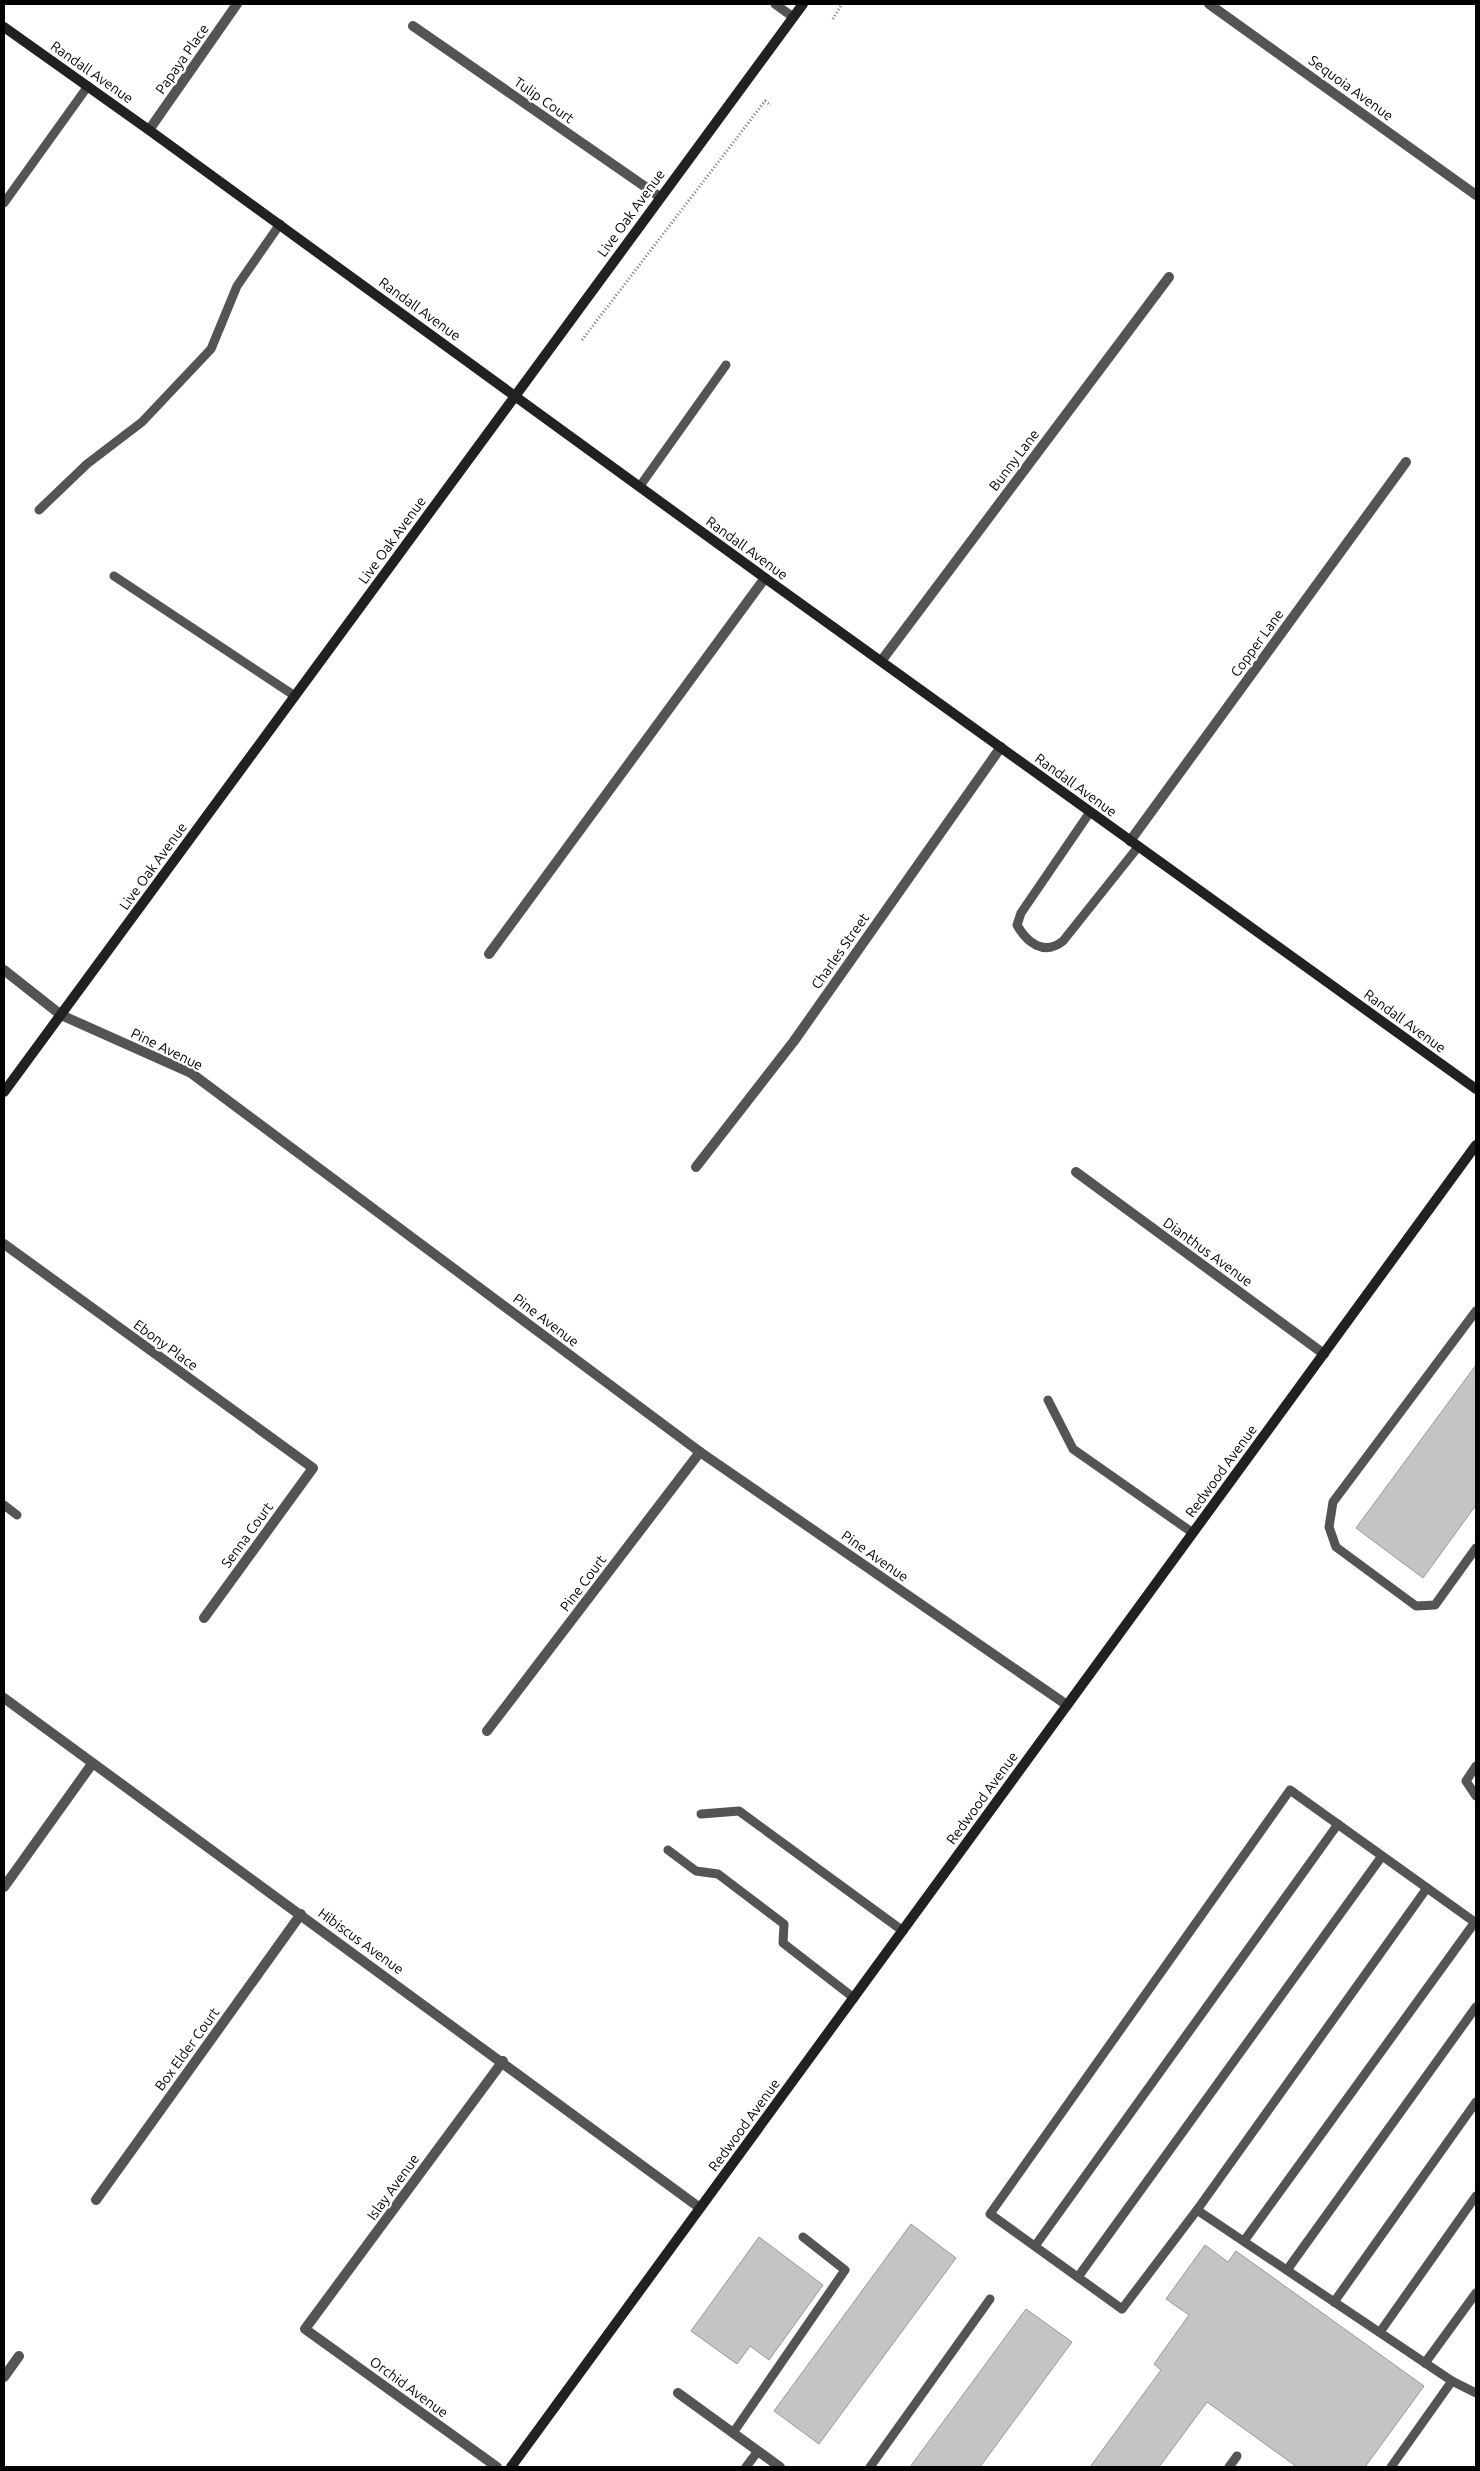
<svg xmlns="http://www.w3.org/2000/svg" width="1480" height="2471" viewBox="0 0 1480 2471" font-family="Ubuntu,sans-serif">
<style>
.building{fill:#c4c4c4;stroke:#989898}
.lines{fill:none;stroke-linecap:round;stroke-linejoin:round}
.path{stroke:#767676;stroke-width:3;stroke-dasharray:1 2.5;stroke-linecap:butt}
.lane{stroke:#545454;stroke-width:9}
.street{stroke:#545454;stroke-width:10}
.secondary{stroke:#212121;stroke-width:10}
.labels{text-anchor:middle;stroke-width:4.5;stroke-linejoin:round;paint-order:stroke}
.street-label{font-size:14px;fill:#000;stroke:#fff}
</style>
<rect width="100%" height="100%" fill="#fff"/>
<!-- building -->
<g class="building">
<polygon points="1476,1365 1476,1505 1423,1578 1356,1528"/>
<polygon points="911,2224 956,2258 819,2444 774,2411"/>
<polygon points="759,2237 823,2285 769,2360 750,2346 737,2364 691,2331"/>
<polygon points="1205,2245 1228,2262 1236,2251 1424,2386 1365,2467 1297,2467 1207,2402 1159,2467 1090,2467 1161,2370 1154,2364 1189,2315 1166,2299"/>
<polygon points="1026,2309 1072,2342 980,2467 910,2467"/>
</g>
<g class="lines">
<!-- path -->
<g class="path">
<polyline points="833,19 842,4"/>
<polyline points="582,340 765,101 771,105"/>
</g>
<!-- lane -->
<g class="lane">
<polyline points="775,4 793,17"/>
<polyline points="4,203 88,86"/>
<polyline points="640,486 726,365"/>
<polyline points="39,510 87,464 142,422 211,349 237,286 280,224"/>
<polyline points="114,576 295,696"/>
<path d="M 1090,812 L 1021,913 L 1017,925 C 1027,943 1044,956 1063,941 L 1138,847"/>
<polyline points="1476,1311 1333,1502 1329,1527 1336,1547 1416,1606 1435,1605 1476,1548"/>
<polyline points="1048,1400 1073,1449 1193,1533"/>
<polyline points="4,1505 17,1515"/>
<polyline points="1476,1766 1466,1781 1476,1796"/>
<polyline points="701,1814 739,1811 903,1931"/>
<polyline points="668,1850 696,1871 718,1874 784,1924 783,1943 854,1998"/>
<polyline points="1476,1923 1290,1790 990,2214 1122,2309 1197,2210 1452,2381 1476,2393"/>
<polyline points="1197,2210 1427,1888"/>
<polyline points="1244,2241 1475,1922"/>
<polyline points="1035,2246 1338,1824"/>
<polyline points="1287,2270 1476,2007"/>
<polyline points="1078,2277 1382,1856"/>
<polyline points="1334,2302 1476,2102"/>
<polyline points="1380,2332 1476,2196"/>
<polyline points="1425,2363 1476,2293"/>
<polyline points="733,2433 845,2270 803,2237"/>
<polyline points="746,2467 758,2451"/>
<polyline points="870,2467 990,2299"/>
<polyline points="1229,2467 1237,2456"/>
<polyline points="1391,2467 1452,2381"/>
</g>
<!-- street -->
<g class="street">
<polyline points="1209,4 1476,195"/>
<polyline points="413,26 660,197"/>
<polyline points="149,130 237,4"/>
<polyline points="882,660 1169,277"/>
<polyline points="1130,841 1406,462"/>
<polyline points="489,954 765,578"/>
<polyline points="4,970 61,1015 191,1073 700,1452 1067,1705"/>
<polyline points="696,1167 794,1041 1001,747"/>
<polyline points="1076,1172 1324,1354"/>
<polyline points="4,1244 313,1468 204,1618"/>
<polyline points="4,1698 700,2208"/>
<polyline points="487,1731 700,1452"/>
<polyline points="4,1887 92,1764"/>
<polyline points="96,2200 301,1914"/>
<polyline points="4,2377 19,2356"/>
<polyline points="678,2393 780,2467"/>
<polyline points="497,2467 305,2329 503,2061"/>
</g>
<!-- secondary -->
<g class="secondary">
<polyline points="4,27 149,130 765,578 1476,1089"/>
<polyline points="4,1092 803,4"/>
<polyline points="511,2467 1476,1145"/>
</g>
</g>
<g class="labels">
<!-- street labels -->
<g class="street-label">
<text transform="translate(182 59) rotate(-55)" y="5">Papaya Place</text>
<text transform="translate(92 72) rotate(35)" y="5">Randall Avenue</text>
<text transform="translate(1351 88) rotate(36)" y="5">Sequoia Avenue</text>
<text transform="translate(544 100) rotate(35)" y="5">Tulip Court</text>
<text transform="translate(631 213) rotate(-54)" y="5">Live Oak Avenue</text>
<text transform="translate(420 309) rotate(36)" y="5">Randall Avenue</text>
<text transform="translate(1014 460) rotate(-53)" y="5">Bunny Lane</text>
<text transform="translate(392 540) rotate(-54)" y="5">Live Oak Avenue</text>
<text transform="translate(747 548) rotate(36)" y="5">Randall Avenue</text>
<text transform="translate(1257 643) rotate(-54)" y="5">Copper Lane</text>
<text transform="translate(1076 785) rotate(36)" y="5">Randall Avenue</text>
<text transform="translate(153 866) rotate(-54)" y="5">Live Oak Avenue</text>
<text transform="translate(840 951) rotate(-55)" y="5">Charles Street</text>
<text transform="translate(1405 1021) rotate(36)" y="5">Randall Avenue</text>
<text transform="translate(167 1049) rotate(26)" y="5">Pine Avenue</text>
<text transform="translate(1208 1252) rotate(36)" y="5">Dianthus Avenue</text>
<text transform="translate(546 1320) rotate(37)" y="5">Pine Avenue</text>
<text transform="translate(166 1345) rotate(36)" y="5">Ebony Place</text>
<text transform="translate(1221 1471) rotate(-54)" y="5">Redwood Avenue</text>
<text transform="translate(247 1535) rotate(-54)" y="5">Senna Court</text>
<text transform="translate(875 1556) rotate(35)" y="5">Pine Avenue</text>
<text transform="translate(583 1583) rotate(-53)" y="5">Pine Court</text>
<text transform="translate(982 1798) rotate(-54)" y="5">Redwood Avenue</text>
<text transform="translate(361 1941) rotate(36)" y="5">Hibiscus Avenue</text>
<text transform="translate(187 2049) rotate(-54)" y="5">Box Elder Court</text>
<text transform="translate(744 2125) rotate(-54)" y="5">Redwood Avenue</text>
<text transform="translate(393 2187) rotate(-54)" y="5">Islay Avenue</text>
<text transform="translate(409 2387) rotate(36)" y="5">Orchid Avenue</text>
</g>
</g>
<!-- border -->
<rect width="1480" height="2471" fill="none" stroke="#000000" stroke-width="10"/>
</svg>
